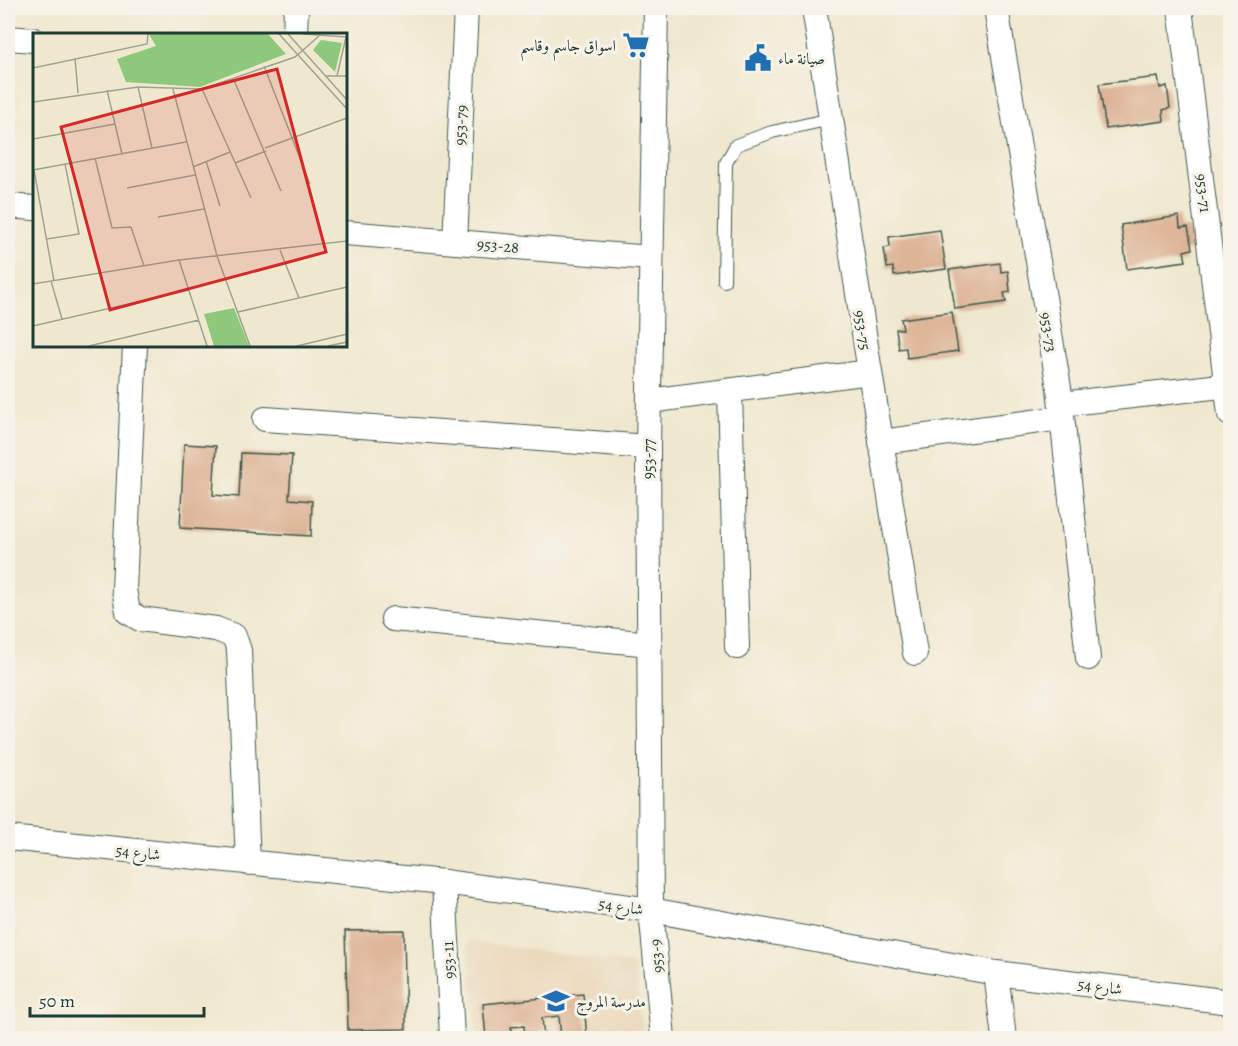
<svg xmlns="http://www.w3.org/2000/svg" width="1238" height="1046" viewBox="0 0 1238 1046" font-family="Alegreya,Amiri,serif">
<style>
.built{fill:#ead8ba}
.building{fill:#ddb496}
.lines{fill:none;stroke-linecap:round;stroke-linejoin:round}
.service-casing{stroke:#3e574b;stroke-width:14}
.minor-casing{stroke:#3e574b;stroke-width:26}
.service{stroke:#fff;stroke-width:12}
.minor{stroke:#fff;stroke-width:24}
.labels{text-anchor:middle;stroke-width:6;stroke-linejoin:round;paint-order:stroke}
.poi-label{font-size:16px;fill:#1f3d34;stroke:#f7f3e8;text-anchor:start}
.street-label{font-size:16px;fill:#1f3d34;stroke:#f7f3e8}
.inset-road{fill:none;stroke:#9ca491;stroke-width:1.5}
.view{fill:#d62828;fill-opacity:0.15;stroke:#d62828;stroke-width:3}
.inset-edge{fill:none;stroke:#1f3d34;stroke-width:3}
</style>
<rect width="100%" height="100%" fill="#f7f3e8"/>
<filter id="ink" filterUnits="userSpaceOnUse"><feTurbulence type="fractalNoise" baseFrequency=".0167" numOctaves="2"/><feDisplacementMap in="SourceGraphic" scale="12" xChannelSelector="R" yChannelSelector="G"/><feConvolveMatrix kernelMatrix="1 2 1 2 8 2 1 2 1" color-interpolation-filters="sRGB"/></filter>
<filter id="wash" filterUnits="userSpaceOnUse"><feTurbulence type="fractalNoise" baseFrequency=".008" numOctaves="4" result="noise"/><feDisplacementMap in="SourceGraphic" scale="24" xChannelSelector="R" yChannelSelector="G"/><feGaussianBlur stdDeviation="1.35" result="paint"/><feColorMatrix in="noise" values="0 0 0 0 0 0 0 0 0 0 0 0 0 0 0 0 0 1.4 0 .05"/><feComposite in="paint" operator="in"/></filter>
<g filter="url(#wash)">
<rect width="100%" height="100%" fill="#efe8cf"/>
<!-- built -->
<polygon class="built" points="467,941 634,964 644,1038 478,1038"/>
<g id="blocks">
<!-- building -->
<g class="building">
<polygon points="1158,77 1160,88 1167,86 1170,108 1163,110 1164,121 1106,129 1099,84"/>
<polygon points="1179,216 1180,228 1188,227 1192,249 1184,251 1186,261 1127,269 1121,225"/>
<polygon points="940,230 946,269 894,276 893,267 887,268 884,248 890,247 889,237"/>
<polygon points="1000,263 1001,272 1008,271 1010,292 1004,293 1006,302 955,309 949,270"/>
<polygon points="952,312 958,351 907,358 906,348 899,349 896,329 903,329 901,319"/>
<polygon points="184,444 216,446 213,495 239,497 241,453 292,455 289,499 312,501 311,536 180,528"/>
<polygon points="404,930 406,1029 348,1030 345,931"/>
<polygon points="583,994 587,1037 561,1038 559,1016 542,1018 544,1038 525,1038 524,1026 511,1027 512,1038 486,1038 483,1004"/>
</g>
</g>
</g>
<g filter="url(#ink)">
<use href="#blocks" fill-opacity="0" stroke="#3e574b" stroke-width="1.5"/>
<g class="lines">
<defs>
<polyline id="service" points="724,281 726,163 736,145 772,132 831,119"/>
<g id="minor">
<polyline points="656,8 648,447 651,910 663,1038"/>
<polyline points="814,8 870,372 915,653"/>
<polyline points="996,8 1059,388 1088,658"/>
<polyline points="1180,8 1230,414"/>
<polyline points="295,34 296,8"/>
<polyline points="8,38 34,40"/>
<polyline points="8,206 34,208"/>
<polyline points="345,233 651,258"/>
<polyline points="455,242 466,8"/>
<polyline points="135,345 124,589 128,612 140,619 216,629 234,636 239,650 248,863"/>
<polyline points="730,391 737,647"/>
<polyline points="649,401 870,372"/>
<polyline points="1061,404 1230,385"/>
<polyline points="265,419 648,447"/>
<polyline points="881,442 1062,418"/>
<polyline points="393,619 650,644"/>
<polyline points="8,838 444,882 651,910 996,973 1230,1002"/>
<polyline points="444,882 452,1038"/>
<polyline points="996,973 1004,1038"/>
</g>
</defs>
<!-- service casing -->
<use href="#service" class="service-casing"/>
<!-- minor casing -->
<use href="#minor" class="minor-casing"/>
<!-- service -->
<use href="#service" class="service"/>
<!-- minor -->
<use href="#minor" class="minor"/>
</g>
</g>
<!-- icons -->
<defs>
<symbol id="supermarket-bare" viewBox="-9 -9 18 18"><path d="M-6-5.5h2.5l.6 2H6L4.5 2H-2.5L-4.4-4H-6ZM-1.5 3.2a1.3 1.3 0 1 0 .1 0ZM3 3.2a1.3 1.3 0 1 0 .1 0Z" fill="#1f6fb2" stroke="#f7f3e8" stroke-width="2.5" paint-order="stroke"/></symbol>
<symbol id="civic-bare" viewBox="-9 -9 18 18"><path d="M-.6-6.5H3V-4.5H.6V-3L4-1V1h2V6H-6V1h2V-1L-.6-3ZM-1.2 2.5V6h2.4V2.5Z" fill="#1f6fb2" stroke="#f7f3e8" stroke-width="2.5" paint-order="stroke"/></symbol>
<symbol id="school-bare" viewBox="-9 -9 18 18"><path d="M0-5L7-2L0 1L-7-2ZM-4 1L0 2.5L4 1V4Q0 6-4 4Z" fill="#1f6fb2" stroke="#f7f3e8" stroke-width="2.5" paint-order="stroke"/></symbol>
</defs>
<g fill-rule="evenodd">
<use href="#supermarket-bare" x="617" y="26" width="38" height="38"/>
<use href="#civic-bare" x="739" y="39" width="38" height="38"/>
<use href="#school-bare" x="537" y="982" width="38" height="38"/>
</g>
<g class="labels">
<!-- poi labels -->
<g class="poi-label">
<text x="616" y="51" text-anchor="end">اسواق جاسم وقاسم</text>
<text x="778" y="64">صيانة ماء</text>
<text x="576" y="1007">مدرسة المروج</text>
</g>
<!-- street labels -->
<g class="street-label">
<text transform="translate(460 125) rotate(-87)" y="6">953-79</text>
<text transform="translate(1204 193) rotate(83)" y="6">953-71</text>
<text transform="translate(498 245) rotate(5)" y="6">953-28</text>
<text transform="translate(863 330) rotate(81)" y="6">953-75</text>
<text transform="translate(1049 332) rotate(81)" y="6">953-73</text>
<text transform="translate(648 459) rotate(-90)" y="6">953-77</text>
<text transform="translate(138 852) rotate(6)" y="6">شارع 54</text>
<text transform="translate(621 906) rotate(8)" y="6">شارع 54</text>
<text transform="translate(656 956) rotate(-95)" y="6">953-9</text>
<text transform="translate(448 960) rotate(-93)" y="6">953-11</text>
<text transform="translate(1100 986) rotate(7)" y="6">شارع 54</text>
</g>
</g>
<!-- overview -->
<g transform="translate(33 33)">
<rect width="314" height="314" fill="#efe8cf"/>
<path d="M 116,1 L 235,1 L 253,21 L 167,54 L 93,49 L 84,26 L 123,13 ZM 288,7 L 309,10 L 302,39 L 280,17 ZM 201,275 L 216,313 L 181,313 L 171,281 Z" fill="#8dc87d"/>
<path class="inset-road" d="M 246,1 L 314,76M 255,1 L 314,67M 270,1 L 314,4M 42,25 L 45,60M 231,33 L 277,151M 0,35 L 114,11 L 115,1M 293,43 L 314,43M 304,43 L 313,4M 200,45 L 248,158M 105,54 L 119,115M 140,56 L 184,223 L 217,313M 169,56 L 218,165M 74,57 L 89,121M 0,69 L 105,54 L 169,56 L 262,24 L 286,3M 0,106 L 82,91M 232,115 L 314,85M 62,125 L 79,195 L 98,194 L 111,233M 173,128 L 187,173M 202,130 L 233,118M 160,134 L 197,119M 0,137 L 153,109M 1,137 L 21,248M 94,155 L 162,142M 125,184 L 171,176M 14,206 L 46,201 L 32,131M 247,217 L 266,265M 146,227 L 174,313M 18,248 L 29,286M 0,251 L 146,227 L 314,208M 205,279 L 314,254M 0,293 L 156,257M 56,313 L 166,287M 264,313 L 314,301M 295,313 L 314,309"/>
<path class="view" d="M 244,36 L 293,219 L 77,277 L 28,94 Z"/>
<rect width="314" height="314" class="inset-edge"/>
</g>
<!-- margin -->
<rect width="1238" height="1046" fill="none" stroke="#f7f3e8" stroke-width="30"/>
<!-- scale -->
<path d="M30 1007v9h174v-9" fill="none" stroke="#1f3d34" stroke-width="3"/>
<text x="39" y="1007" font-size="18" fill="#1f3d34" stroke="#f7f3e8" stroke-width="4.5" paint-order="stroke">50 m</text>
</svg>
